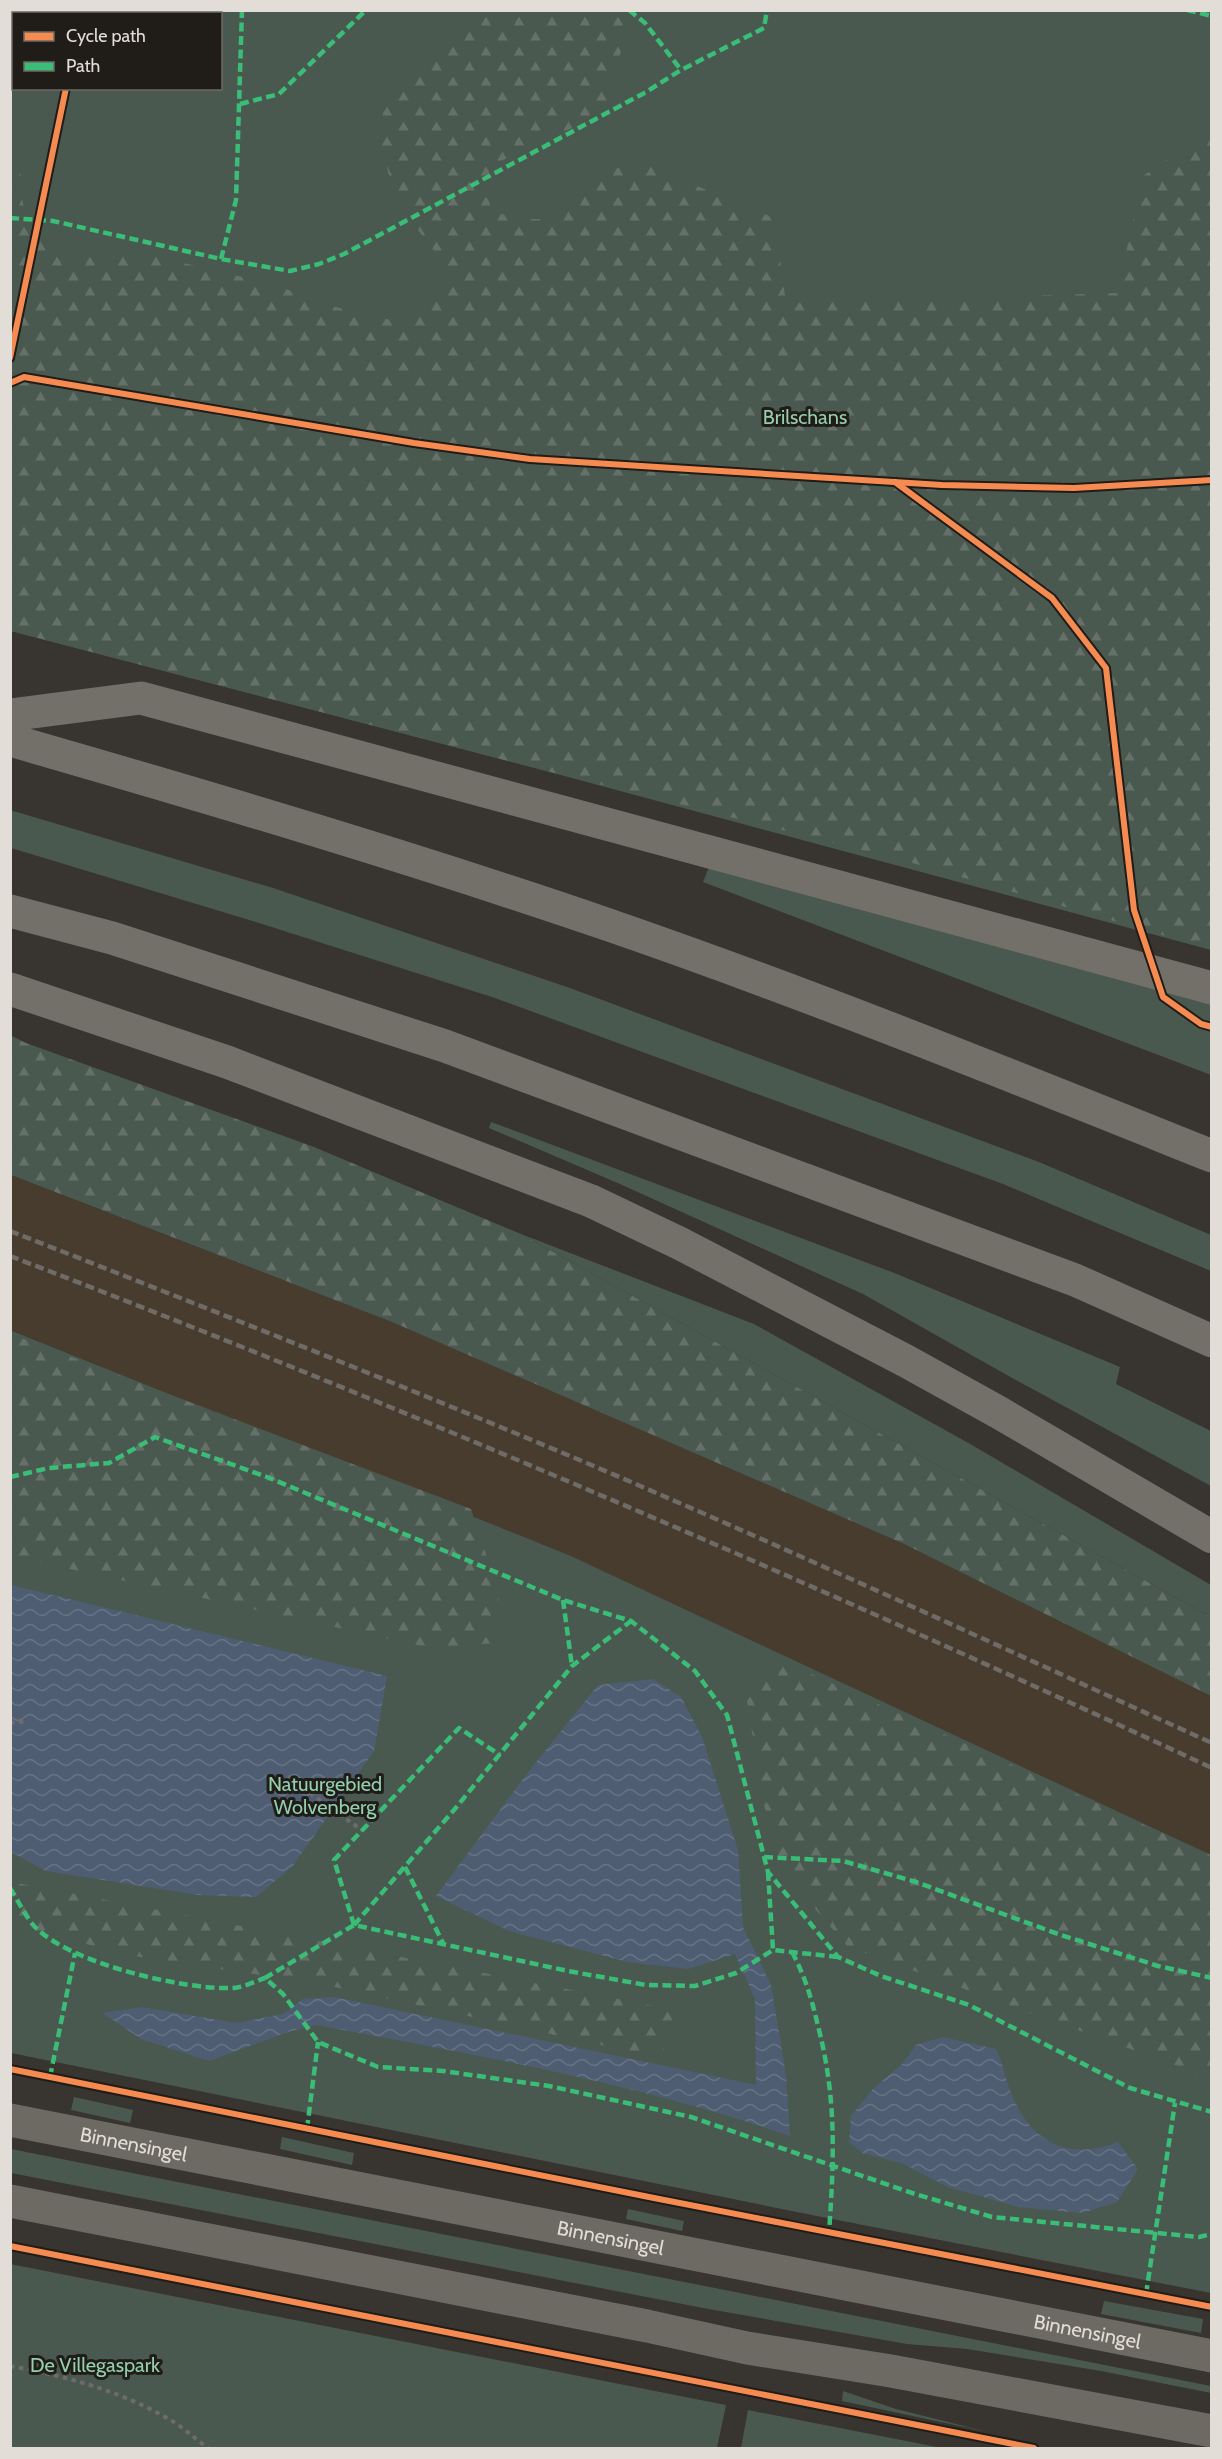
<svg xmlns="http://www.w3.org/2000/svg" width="1222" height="2459" viewBox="0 0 1222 2459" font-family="Cabin,sans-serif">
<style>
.built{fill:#483c2f}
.green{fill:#4a5950;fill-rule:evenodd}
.forest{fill:url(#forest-firs)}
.water{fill:url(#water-waves)}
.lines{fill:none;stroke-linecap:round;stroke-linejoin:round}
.path{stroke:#6e6b68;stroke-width:4;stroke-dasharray:4.5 4.5;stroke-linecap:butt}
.major{stroke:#6d6a64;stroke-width:33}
.highway{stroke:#737069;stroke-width:33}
.rail{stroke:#6f6b67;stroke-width:4.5;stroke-dasharray:9 4.5;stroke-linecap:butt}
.quiet{stroke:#3abd76;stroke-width:4.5;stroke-dasharray:9 4.5;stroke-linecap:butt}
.cycleway-casing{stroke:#201c18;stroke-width:10}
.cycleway{stroke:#f68b52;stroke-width:6}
.labels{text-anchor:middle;stroke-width:6;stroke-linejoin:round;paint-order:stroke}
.park-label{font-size:20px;fill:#93ceaf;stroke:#201c18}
.street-label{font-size:20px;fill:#e2ddd7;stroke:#201c18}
</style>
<defs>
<pattern id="forest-firs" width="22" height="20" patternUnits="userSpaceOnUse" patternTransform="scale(1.5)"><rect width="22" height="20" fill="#4a5950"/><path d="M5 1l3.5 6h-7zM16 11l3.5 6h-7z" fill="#647068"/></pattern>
<pattern id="water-waves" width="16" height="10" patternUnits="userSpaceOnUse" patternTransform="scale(1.5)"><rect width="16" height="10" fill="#4e5d72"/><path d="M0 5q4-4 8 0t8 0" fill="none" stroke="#677485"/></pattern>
</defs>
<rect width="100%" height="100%" fill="#38342f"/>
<!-- built -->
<polygon class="built" points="10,1175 392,1322 902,1543 1211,1696 1211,1855 571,1556 11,1330"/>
<!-- green -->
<g class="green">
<path d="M 10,11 L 1211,11 L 1211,950 L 531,767 L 11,631 ZM 14,14 L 220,14 L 220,88 L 14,88 Z"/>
<polygon points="10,810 273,888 570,988 1039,1162 1211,1235 1211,1271 1003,1184 495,998 259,923 11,848"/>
<polygon points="709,867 1211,1001 1211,1075 703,882"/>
<polygon points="491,1122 897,1274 1120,1367 1116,1384 1211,1431 1211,1486 1014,1379 863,1294 620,1184 489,1128"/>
<polygon points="521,1234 754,1324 972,1445 1211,1585 1211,1617"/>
<polygon points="10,1330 571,1556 1211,1855 1211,2293 817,2216 11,2053"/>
<polygon points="74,2097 133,2110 130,2123 71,2110"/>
<polygon points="282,2137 354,2153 352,2165 280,2149"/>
<polygon points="11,2149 1211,2386 1211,2393 1101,2371 967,2349 907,2344 703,2308 11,2173"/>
<polygon points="628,2209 684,2221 682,2231 626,2219"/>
<polygon points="10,2264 726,2405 717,2448 11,2448"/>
<polygon points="1104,2301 1203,2319 1201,2333 1101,2314"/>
<polygon points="843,2391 896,2409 988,2432 842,2401"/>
<polygon points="748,2410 942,2448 741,2448"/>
</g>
<!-- forest -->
<g class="forest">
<polygon points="477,11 638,11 625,36 607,102 579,125 514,154 489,168 490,210 518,219 555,219 616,168 644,164 774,218 786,303 1117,293 1143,176 1196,140 1211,138 1211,949 909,862 531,767 11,631 11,127 20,164 21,192 27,225 76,256 129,250 276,285 327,305 408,324 446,287 437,255 396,201 382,150 383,99"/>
<polygon points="10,1035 26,1043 314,1147 521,1234 1211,1617 1211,1696 902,1543 392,1322 11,1175"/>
<polygon points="11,1334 471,1509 499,1593 496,1643 431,1648 11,1556"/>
<polygon points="787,1663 1211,1855 1211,2078 848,1947 780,1868 763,1801 745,1688"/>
<polygon points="11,1882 81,1895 675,2010 661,2058 321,1984 140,1957 11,1926"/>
</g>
<!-- water -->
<g class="water">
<polygon points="11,1585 387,1676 374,1751 292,1867 256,1897 199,1895 46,1871 11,1852"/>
<path d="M 653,1679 L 681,1697 L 702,1737 L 738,1850 L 743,1927 L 771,1985 L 786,2075 L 790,2136 C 637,2083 475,2055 317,2025 L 291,2031 L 209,2061 L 141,2039 L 103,2013 L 142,2007 L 236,2023 L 283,2014 L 303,1999 L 334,1997 L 756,2085 L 755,1999 L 735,1954 L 688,1969 L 627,1962 L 509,1931 L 436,1896 L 526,1775 L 598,1685 Z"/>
<path d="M 943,2037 L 996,2049 C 1003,2063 1005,2078 1011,2093 C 1030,2142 1068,2162 1118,2142 L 1138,2169 L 1117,2202 L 1082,2213 L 1019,2207 L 948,2187 L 901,2163 L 862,2153 L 849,2142 L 851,2116 L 872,2090 L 903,2063 L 916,2045 Z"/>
</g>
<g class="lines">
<!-- path -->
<g class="path">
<polyline points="10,322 18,324"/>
<polyline points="10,1723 28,1721"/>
<polyline points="288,1777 363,1831"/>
<path d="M 10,2366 C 65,2376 118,2390 167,2418 C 182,2426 195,2439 208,2448"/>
</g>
<!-- major -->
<g class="major">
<path id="s1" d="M 10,2120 L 1212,2356"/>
<polyline points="10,2201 647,2326 747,2348 891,2371 1212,2431"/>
</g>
<!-- highway -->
<g class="highway">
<polyline points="10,715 141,698 1212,988"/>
<path d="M 10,740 C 211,798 411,857 609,925 C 812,995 1012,1076 1212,1156"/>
<polyline points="10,911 112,938 445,1046 1075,1280 1212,1341"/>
<polyline points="10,989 227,1062 591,1201 679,1243 906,1361 998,1412 1212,1537"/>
</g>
<!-- rail -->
<g class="rail">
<path d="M 10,1231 C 204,1307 397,1383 589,1464 C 798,1553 1005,1649 1212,1743"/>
<path d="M 10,1256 C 417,1412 817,1584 1212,1768"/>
</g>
<!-- quiet -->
<g class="quiet">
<polyline points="629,10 645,23 681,70"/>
<polyline points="1187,10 1212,16"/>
<polyline points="240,104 279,94 366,10"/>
<polyline points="10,218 53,221 221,259 290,271 319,264 344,254 646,92 681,70 764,28 767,10"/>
<polyline points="221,259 236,200 242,10"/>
<polyline points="10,1477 49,1468 109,1463 155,1437 267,1477 563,1600 631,1621 695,1671 727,1715 768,1872 838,1957 881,1976 969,2005 1130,2088 1212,2112"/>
<polyline points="563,1600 572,1666"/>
<polyline points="764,1857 843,1861 916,1882 1058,1934 1158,1966 1212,1978"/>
<polyline points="405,1867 443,1943"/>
<polyline points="768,1872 773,1950"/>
<path d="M 10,1888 C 18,1900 25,1916 35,1927 C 72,1964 183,1990 234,1988 C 244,1987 256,1981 265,1978"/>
<polyline points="354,1925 454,1810 572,1666 631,1621"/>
<polyline points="354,1925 334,1860 459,1728 500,1755"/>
<path d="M 792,1952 C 805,1976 812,2000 818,2026 C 837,2099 834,2159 829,2233"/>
<polyline points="838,1957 773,1950 736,1973 695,1986 646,1985 568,1971 354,1925 265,1978 283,1994 318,2042 378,2067 443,2071 549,2086 691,2117 912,2193 992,2217 1199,2237 1212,2234"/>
<polyline points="50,2077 75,1953"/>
<polyline points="307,2129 318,2042"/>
<polyline points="1146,2294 1175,2103"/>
</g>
<defs>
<g id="cycleway">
<polyline points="10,358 66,88"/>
<polyline points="10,383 24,377 414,443 530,459 942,485 1074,488 1212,480"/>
<polyline points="895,482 1052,598 1106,668 1134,910 1163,997 1201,1024 1212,1027"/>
<polyline points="10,2069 654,2198 1212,2307"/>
<polyline points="10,2246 1034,2448"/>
</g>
</defs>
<!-- cycleway casing -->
<use href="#cycleway" class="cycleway-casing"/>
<!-- cycleway -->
<use href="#cycleway" class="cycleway"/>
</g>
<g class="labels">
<!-- park labels -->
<g class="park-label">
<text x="805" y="424">Brilschans</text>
<text x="325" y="1791">Natuurgebied<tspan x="325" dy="23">Wolvenberg</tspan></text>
<text x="95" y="2372">De Villegaspark</text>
</g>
<!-- street labels -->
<g class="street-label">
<text dy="7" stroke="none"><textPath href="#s1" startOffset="126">Binnensingel</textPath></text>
<text dy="7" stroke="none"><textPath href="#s1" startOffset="612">Binnensingel</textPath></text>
<text dy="7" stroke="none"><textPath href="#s1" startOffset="1098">Binnensingel</textPath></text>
</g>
</g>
<!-- border -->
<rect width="1222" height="2459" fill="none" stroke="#e2ddd7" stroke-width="24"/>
<!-- legend -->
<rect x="12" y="12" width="210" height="78" fill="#201c18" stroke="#6e6964" stroke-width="1.5"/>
<rect x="24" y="32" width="30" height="9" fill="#f68b52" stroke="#6e6964" stroke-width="1.5"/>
<text x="66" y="42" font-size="18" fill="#e2ddd7">Cycle path</text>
<rect x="24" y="62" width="30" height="9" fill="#3abd76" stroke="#6e6964" stroke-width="1.5"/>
<text x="66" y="72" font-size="18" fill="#e2ddd7">Path</text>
</svg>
